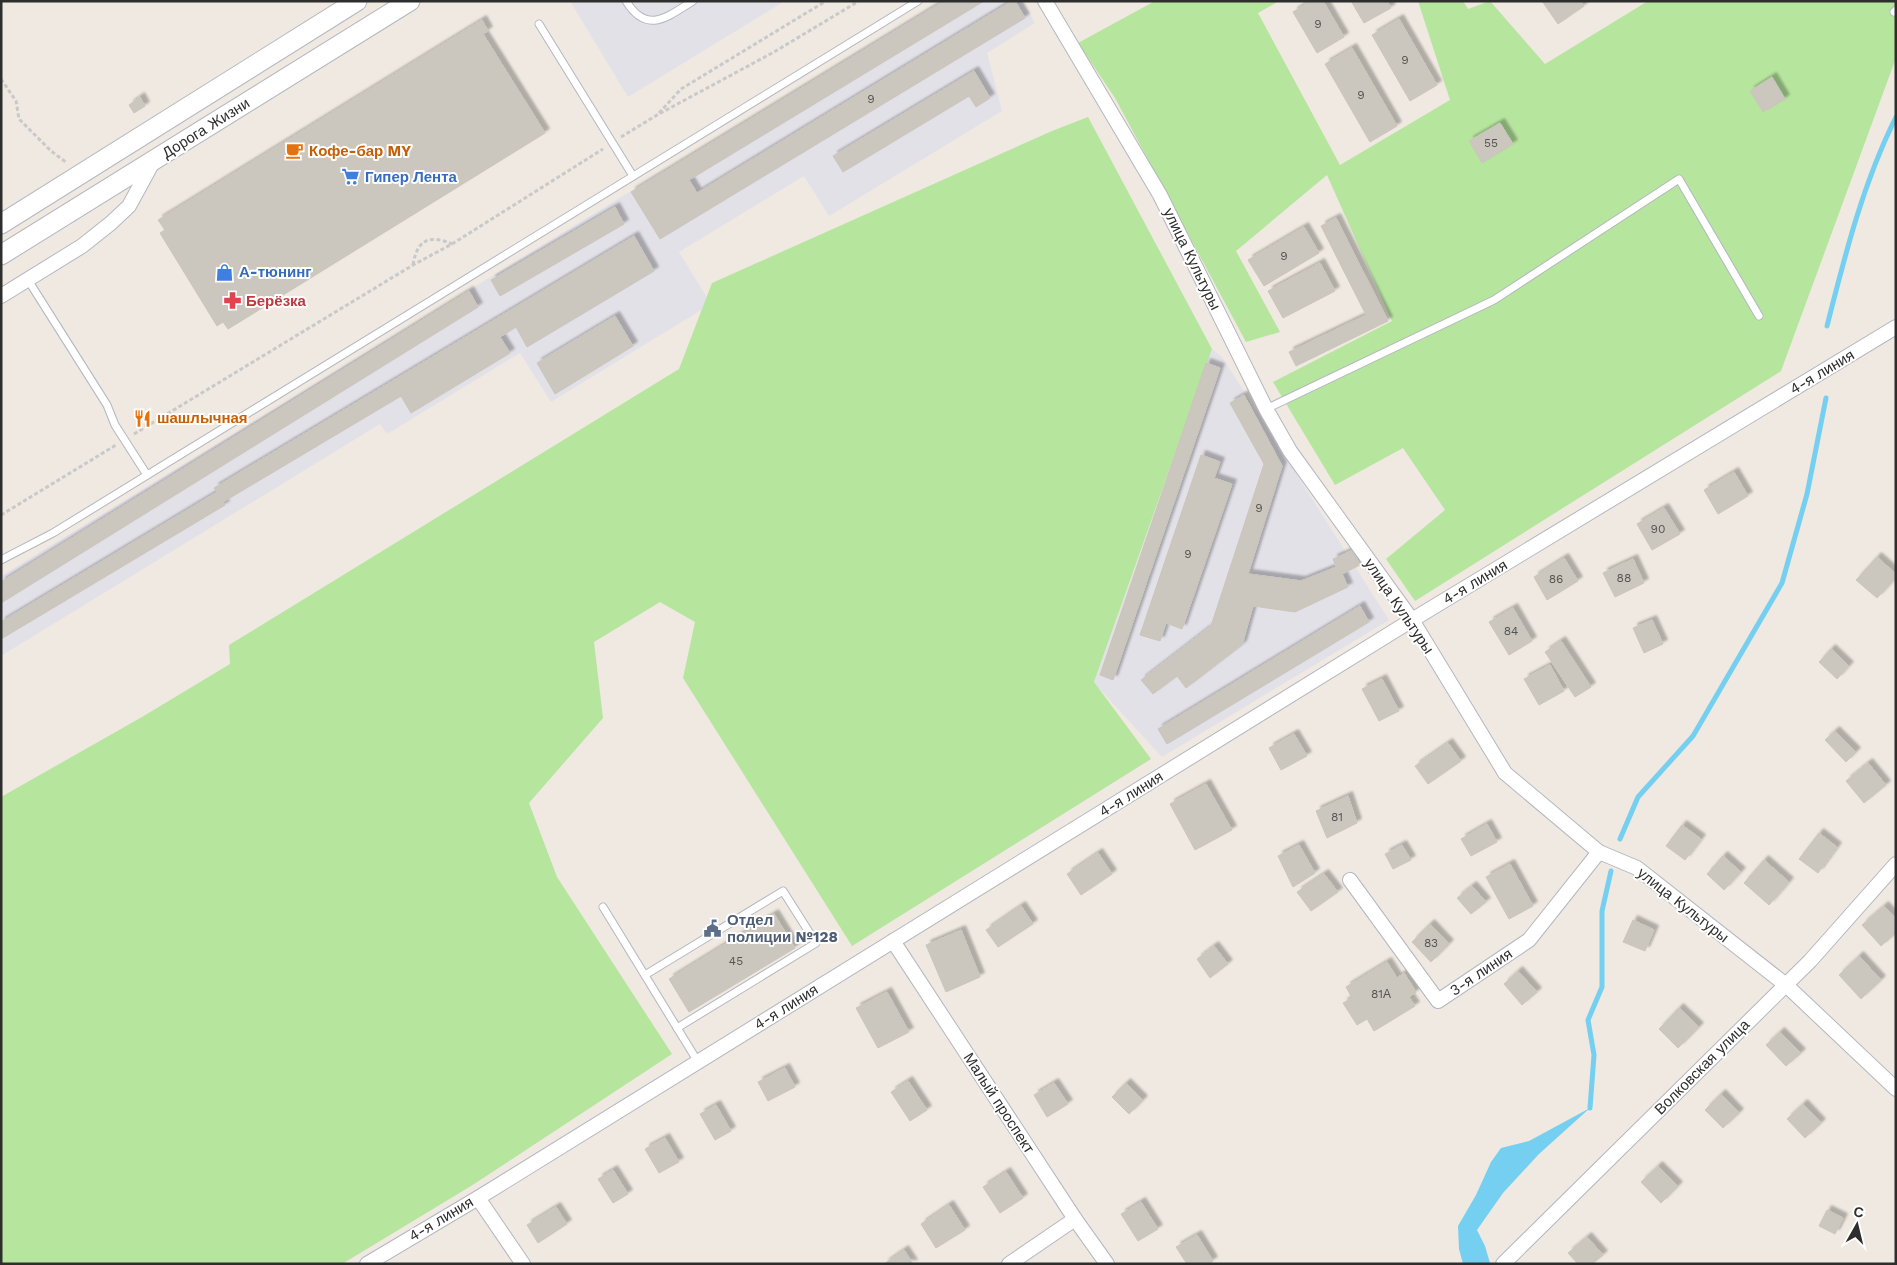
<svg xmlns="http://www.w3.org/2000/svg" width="1897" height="1265" viewBox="0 0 1897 1265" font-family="'Work Sans',sans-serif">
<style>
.industrial{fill:#e3e1e8}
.green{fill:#b6e59e}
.water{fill:#75cff0}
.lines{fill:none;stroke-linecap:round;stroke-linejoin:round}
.stream{stroke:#75cff0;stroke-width:5}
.building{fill:#cbc7bf;stroke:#cbc5ba;filter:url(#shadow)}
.service-casing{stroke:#b4b7c1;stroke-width:9}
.minor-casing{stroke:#b4b7c1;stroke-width:16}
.secondary-casing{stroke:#b4b7c1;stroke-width:21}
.path{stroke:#c9c9c9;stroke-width:3;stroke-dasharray:4 2.5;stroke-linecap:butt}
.service{stroke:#fff;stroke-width:7}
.minor{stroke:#fff;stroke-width:14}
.secondary{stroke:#fff;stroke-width:19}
.labels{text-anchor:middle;stroke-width:4;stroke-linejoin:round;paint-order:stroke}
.number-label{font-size:12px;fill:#555452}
.street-label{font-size:15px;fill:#2e2e2e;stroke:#fff}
.food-label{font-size:15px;font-weight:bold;fill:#c56008;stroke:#fff;text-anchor:start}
.shop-label{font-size:15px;font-weight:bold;fill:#366cbe;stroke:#fff;text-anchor:start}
.health-label{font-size:15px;font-weight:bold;fill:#be3a42;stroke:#fff;text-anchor:start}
.service-label{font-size:15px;font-weight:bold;fill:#4e5e75;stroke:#fff;text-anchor:start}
</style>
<defs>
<filter id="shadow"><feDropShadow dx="4.5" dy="-4.5" stdDeviation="1" flood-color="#0004"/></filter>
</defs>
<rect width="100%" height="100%" fill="#efe9e1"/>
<!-- industrial -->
<g class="industrial">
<polygon points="570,1 785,1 628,97"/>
<polygon points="942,1 1022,1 1035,23 987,53 1002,111 829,216 804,176 679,252 711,304 551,402 520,353 387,434 380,424 1,656 1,576"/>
<polygon points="1212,349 1222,357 1389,620 1162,757 1094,683"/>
</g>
<!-- green -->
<g class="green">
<polygon points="1155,1 1279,1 1258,13 1340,165 1450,100 1418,1 1463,1 1468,9 1490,1 1545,64 1648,1 1896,1 1896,58 1781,371 1415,601 1386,559 1445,510 1403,448 1335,485 1273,382 1392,321 1327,175 1236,251 1280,332 1246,342 1115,98 1078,43"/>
<polygon points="1088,117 1212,349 1094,682 1151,759 852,946 683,678 695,622 660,602 594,642 603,718 529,803 557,877 672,1054 471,1186 342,1264 1,1264 1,797 142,717 230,664 229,645 679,369 712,283 1052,131"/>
</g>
<!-- water -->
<polygon class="water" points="1590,1108 1539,1154 1503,1193 1477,1230 1485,1246 1490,1263 1463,1264 1459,1249 1458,1226 1476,1195 1491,1162 1501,1148 1529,1141"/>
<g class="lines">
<!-- stream -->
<g class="stream">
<path d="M 1827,326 C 1845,255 1863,183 1896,117"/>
<polyline points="1620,839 1638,797 1693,736 1782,583 1807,494 1826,398"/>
<polyline points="1590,1108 1594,1055 1588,1020 1602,987 1602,911 1611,871"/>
</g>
</g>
<!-- building -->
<g class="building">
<polygon points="944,1 984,1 689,180 697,193 1012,1 1015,1 1025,18 660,239 631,192"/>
<polygon points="1311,1 1323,1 1344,37 1317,53 1293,12"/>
<polygon points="1351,1 1387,1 1391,8 1364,23"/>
<polygon points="1542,1 1581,1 1584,6 1558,24"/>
<polygon points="1399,19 1437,85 1410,101 1372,35"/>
<polygon points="482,20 488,31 483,34 545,133 228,329 223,322 217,326 160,233 165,230 158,220"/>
<polygon points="1352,48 1397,126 1370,142 1325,64"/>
<polygon points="974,71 990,98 976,107 969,96 843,172 833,156"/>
<polygon points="1772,77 1785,99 1763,112 1750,91"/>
<polygon points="140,97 145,106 134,113 129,105"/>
<polygon points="1500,123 1513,144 1482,163 1469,141"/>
<polygon points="615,207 624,224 500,296 491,280"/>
<polygon points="1336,218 1388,321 1296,366 1289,352 1366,315 1321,226"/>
<polygon points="1304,227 1319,253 1264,286 1248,260"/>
<polygon points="634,236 654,271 527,347 516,327 500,337 510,353 411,413 401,396 223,502 225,505 1,639 1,622 217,492 214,488"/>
<polygon points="1320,263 1335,291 1283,318 1268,291"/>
<polygon points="469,291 478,307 1,603 1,582"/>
<polygon points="615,316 633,346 555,394 537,363"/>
<polygon points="1206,363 1220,368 1113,680 1100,675"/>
<polygon points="1244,395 1282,466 1248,574 1301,581 1336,567 1333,559 1353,550 1360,565 1342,574 1348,587 1295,612 1253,606 1242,645 1186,688 1177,676 1153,694 1141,680 1211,626 1264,464 1230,403"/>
<polygon points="1201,455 1220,462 1214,478 1232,484 1182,629 1166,623 1160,641 1140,635"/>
<polygon points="1734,472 1748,496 1718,514 1704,490"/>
<polygon points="1664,508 1680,534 1652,550 1637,524"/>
<polygon points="1877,557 1896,574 1896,578 1877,598 1856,580"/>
<polygon points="1564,558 1578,581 1547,600 1534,577"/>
<polygon points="1633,559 1644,583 1615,597 1603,573"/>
<polygon points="1360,606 1369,622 1167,744 1158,729"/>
<polygon points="1513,608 1532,641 1509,655 1489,622"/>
<polygon points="1652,620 1663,644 1644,653 1633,628"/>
<polygon points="1561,641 1591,687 1575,697 1545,652"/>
<polygon points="1831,649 1849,666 1837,679 1819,662"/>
<polygon points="1550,665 1564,691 1539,705 1524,679"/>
<polygon points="1382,679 1399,711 1379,721 1362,689"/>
<polygon points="1835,731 1856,752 1846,762 1825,740"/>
<polygon points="1294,734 1307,756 1281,770 1269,748"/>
<polygon points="1448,743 1461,761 1428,784 1415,766"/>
<polygon points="1868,763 1886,785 1864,803 1846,781"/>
<polygon points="1206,784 1232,830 1195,850 1170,804"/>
<polygon points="1348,796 1357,823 1327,838 1316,811"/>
<polygon points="1487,824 1497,842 1471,856 1461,839"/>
<polygon points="1682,825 1701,839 1685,860 1666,846"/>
<polygon points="1819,833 1837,847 1818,873 1799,859"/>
<polygon points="1299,845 1315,873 1293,887 1278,856"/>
<polygon points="1402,845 1411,860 1393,869 1385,854"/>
<polygon points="1098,853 1112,874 1081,895 1067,874"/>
<polygon points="1723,856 1741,872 1724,890 1707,874"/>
<polygon points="1764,860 1789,882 1769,905 1744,883"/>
<polygon points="1510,864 1533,906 1509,919 1486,877"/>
<polygon points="1324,874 1338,892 1311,911 1297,892"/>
<polygon points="1472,886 1486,902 1471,914 1457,898"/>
<polygon points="1021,906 1033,924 998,947 986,930"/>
<polygon points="1884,906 1896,919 1896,933 1881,946 1862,925"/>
<polygon points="774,914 795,948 689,1012 669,979"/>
<polygon points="1633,920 1654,930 1645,951 1623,942"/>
<polygon points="1430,924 1449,944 1431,962 1412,942"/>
<polygon points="961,930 980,977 946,992 926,945"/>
<polygon points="1214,946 1228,964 1210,978 1197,959"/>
<polygon points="1859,956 1881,980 1861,999 1839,975"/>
<polygon points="1387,962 1397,978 1404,973 1416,992 1409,997 1415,1006 1374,1031 1367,1019 1357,1025 1343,1003 1352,998 1346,987"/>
<polygon points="1518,971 1537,992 1522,1005 1504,984"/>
<polygon points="887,992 909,1032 878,1048 856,1008"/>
<polygon points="1679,1008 1699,1027 1678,1048 1659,1029"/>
<polygon points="1780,1032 1801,1053 1786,1066 1766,1045"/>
<polygon points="785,1068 795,1087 768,1101 758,1082"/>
<polygon points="908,1081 927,1110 910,1121 891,1092"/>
<polygon points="1054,1083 1068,1104 1047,1117 1034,1095"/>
<polygon points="1126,1083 1143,1100 1129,1114 1112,1097"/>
<polygon points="1721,1094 1739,1113 1723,1128 1705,1110"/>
<polygon points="1803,1104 1821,1123 1805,1138 1787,1119"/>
<polygon points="716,1105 731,1131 715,1140 700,1114"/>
<polygon points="665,1138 679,1162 659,1173 645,1149"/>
<polygon points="1658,1166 1678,1186 1661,1203 1641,1182"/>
<polygon points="613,1170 628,1194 613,1203 598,1179"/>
<polygon points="1006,1172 1023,1198 1000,1213 983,1187"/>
<polygon points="1141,1202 1158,1229 1138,1241 1121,1214"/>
<polygon points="949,1205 965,1230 936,1248 921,1224"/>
<polygon points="556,1207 567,1224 538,1243 527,1225"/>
<polygon points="1827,1210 1843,1218 1835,1234 1819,1226"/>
<polygon points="1197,1235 1213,1261 1208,1264 1187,1264 1176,1247"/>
<polygon points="1587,1237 1603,1255 1592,1264 1578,1264 1568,1253"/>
<polygon points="904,1250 913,1264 884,1264"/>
</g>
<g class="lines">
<defs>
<g id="service">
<path d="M 626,1 C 647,35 667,17 693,1"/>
<polyline points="1894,12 1896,10"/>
<polyline points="539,24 633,176"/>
<polyline points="28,280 107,405 115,425 147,475"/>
<polyline points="1266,409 1494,300 1679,179 1759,316"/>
<polyline points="1,560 53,533 918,1"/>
<polyline points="603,907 698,1062"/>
<polyline points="645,975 783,891 816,943 677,1028"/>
</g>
<g id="minor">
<polyline points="1045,1 1160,195 1266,409 1290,451 1412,620 1505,773 1599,852 1637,868 1786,985 1896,1089"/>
<polyline points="1,296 82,246 111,223 129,206 153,162"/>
<polyline points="1350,880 1438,1001 1529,940 1599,852"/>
<polyline points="893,941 1075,1219 1107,1264"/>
<polyline points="478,1198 523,1264"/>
<polyline points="367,1264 478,1198 1412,620 1896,327"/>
<polyline points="1009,1264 1075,1219"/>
<polyline points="1503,1264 1810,961 1896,864"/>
</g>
<g id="secondary">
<polyline points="1,224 357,1"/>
<polyline points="1,255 410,1"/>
</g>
</defs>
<!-- service casing -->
<use href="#service" class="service-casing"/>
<!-- minor casing -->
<use href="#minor" class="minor-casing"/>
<!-- secondary casing -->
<use href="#secondary" class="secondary-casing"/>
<!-- path -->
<g class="path">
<polyline points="1,79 16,101 19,119 51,151 67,163"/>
<polyline points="659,113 681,89 826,1"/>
<polyline points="621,137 657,115 774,52 859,1"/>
<path d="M 413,265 C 417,240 429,234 452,244"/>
<polyline points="134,434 413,265 452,244 603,149"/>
<polyline points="1,515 116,445"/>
</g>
<!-- service -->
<use href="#service" class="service"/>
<!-- minor -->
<use href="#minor" class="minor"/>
<!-- secondary -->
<use href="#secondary" class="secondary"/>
</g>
<!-- icons -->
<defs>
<symbol id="cafe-bare" viewBox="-9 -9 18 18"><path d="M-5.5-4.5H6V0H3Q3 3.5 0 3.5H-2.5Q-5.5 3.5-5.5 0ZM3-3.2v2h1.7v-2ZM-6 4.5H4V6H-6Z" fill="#e8710a" stroke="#fff" stroke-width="2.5" paint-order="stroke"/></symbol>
<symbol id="supermarket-bare" viewBox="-9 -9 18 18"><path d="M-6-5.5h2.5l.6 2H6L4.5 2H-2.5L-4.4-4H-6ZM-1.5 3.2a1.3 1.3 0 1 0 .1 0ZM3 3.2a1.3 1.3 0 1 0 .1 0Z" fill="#3f7fe0" stroke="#fff" stroke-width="2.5" paint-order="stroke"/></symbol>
<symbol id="shop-bare" viewBox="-9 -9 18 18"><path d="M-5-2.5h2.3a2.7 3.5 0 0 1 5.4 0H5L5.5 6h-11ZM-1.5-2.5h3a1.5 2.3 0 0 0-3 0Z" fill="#3f7fe0" stroke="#fff" stroke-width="2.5" paint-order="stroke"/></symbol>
<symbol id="pharmacy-bare" viewBox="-9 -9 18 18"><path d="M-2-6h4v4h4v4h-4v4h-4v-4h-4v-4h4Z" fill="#e0444e" stroke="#fff" stroke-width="2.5" paint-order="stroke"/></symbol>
<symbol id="restaurant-bare" viewBox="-9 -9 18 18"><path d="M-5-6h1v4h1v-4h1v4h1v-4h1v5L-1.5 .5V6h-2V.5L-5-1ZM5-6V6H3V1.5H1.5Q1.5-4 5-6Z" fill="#e8710a" stroke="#fff" stroke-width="2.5" paint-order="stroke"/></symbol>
<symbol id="civic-bare" viewBox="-9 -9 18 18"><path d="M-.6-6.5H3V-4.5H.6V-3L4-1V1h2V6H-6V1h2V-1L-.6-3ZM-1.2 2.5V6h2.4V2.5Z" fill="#5c6f8a" stroke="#fff" stroke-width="2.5" paint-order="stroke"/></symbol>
</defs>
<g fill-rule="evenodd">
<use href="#cafe-bare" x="282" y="138" width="25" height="25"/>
<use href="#supermarket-bare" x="338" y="164" width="25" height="25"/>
<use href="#shop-bare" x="212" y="260" width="25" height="25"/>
<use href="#pharmacy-bare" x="220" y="288" width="25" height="25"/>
<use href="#restaurant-bare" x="130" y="406" width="25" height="25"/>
<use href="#civic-bare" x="700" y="916" width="25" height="25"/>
</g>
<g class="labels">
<!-- number labels -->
<g class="number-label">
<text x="1318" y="28">9</text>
<text x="1405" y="64">9</text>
<text x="1361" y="99">9</text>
<text x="871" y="103">9</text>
<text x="1491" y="147">55</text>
<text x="1284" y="260">9</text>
<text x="1259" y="512">9</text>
<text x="1658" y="533">90</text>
<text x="1188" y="558">9</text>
<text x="1624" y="582">88</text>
<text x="1556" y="583">86</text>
<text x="1511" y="635">84</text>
<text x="1337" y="821">81</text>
<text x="1431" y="947">83</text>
<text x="736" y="965">45</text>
<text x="1381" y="998">81А</text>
</g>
<!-- street labels -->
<g class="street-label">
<text transform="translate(206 128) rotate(-32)" y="5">Дорога Жизни</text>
<text transform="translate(1192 259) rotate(64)" y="5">улица Культуры</text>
<text transform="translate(1822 372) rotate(-31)" y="5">4-я линия</text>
<text transform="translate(1475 582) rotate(-31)" y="5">4-я линия</text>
<text transform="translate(1399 606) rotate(56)" y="5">улица Культуры</text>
<text transform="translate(1131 794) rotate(-32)" y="5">4-я линия</text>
<text transform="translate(1683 905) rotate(38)" y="5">улица Культуры</text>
<text transform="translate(1481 972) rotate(-34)" y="5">3-я линия</text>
<text transform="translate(786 1007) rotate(-32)" y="5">4-я линия</text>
<text transform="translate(1702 1067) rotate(-45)" y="5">Волковская улица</text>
<text transform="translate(999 1103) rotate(57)" y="5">Малый проспект</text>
<text transform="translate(441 1219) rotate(-31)" y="5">4-я линия</text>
</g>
<!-- food labels -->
<g class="food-label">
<text x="309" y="156">Кофе-бар MY</text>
<text x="157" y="423">шашлычная</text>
</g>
<!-- shop labels -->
<g class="shop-label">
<text x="365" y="182">Гипер Лента</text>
<text x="239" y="277">А-тюнинг</text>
</g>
<!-- health labels -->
<g class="health-label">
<text x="246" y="306">Берёзка</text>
</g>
<!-- service labels -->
<g class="service-label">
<text x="727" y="925">Отдел<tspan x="727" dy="17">полиции №128</tspan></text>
</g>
</g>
<!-- border -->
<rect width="1897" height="1265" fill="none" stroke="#2e2e2e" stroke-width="5"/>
<!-- north arrow -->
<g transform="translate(1857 1225) rotate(8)" stroke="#ffffff" stroke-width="4" paint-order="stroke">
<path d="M0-4L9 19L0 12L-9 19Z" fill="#2e2e2e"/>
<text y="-8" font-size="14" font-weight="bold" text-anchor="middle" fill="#2e2e2e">С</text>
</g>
</svg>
